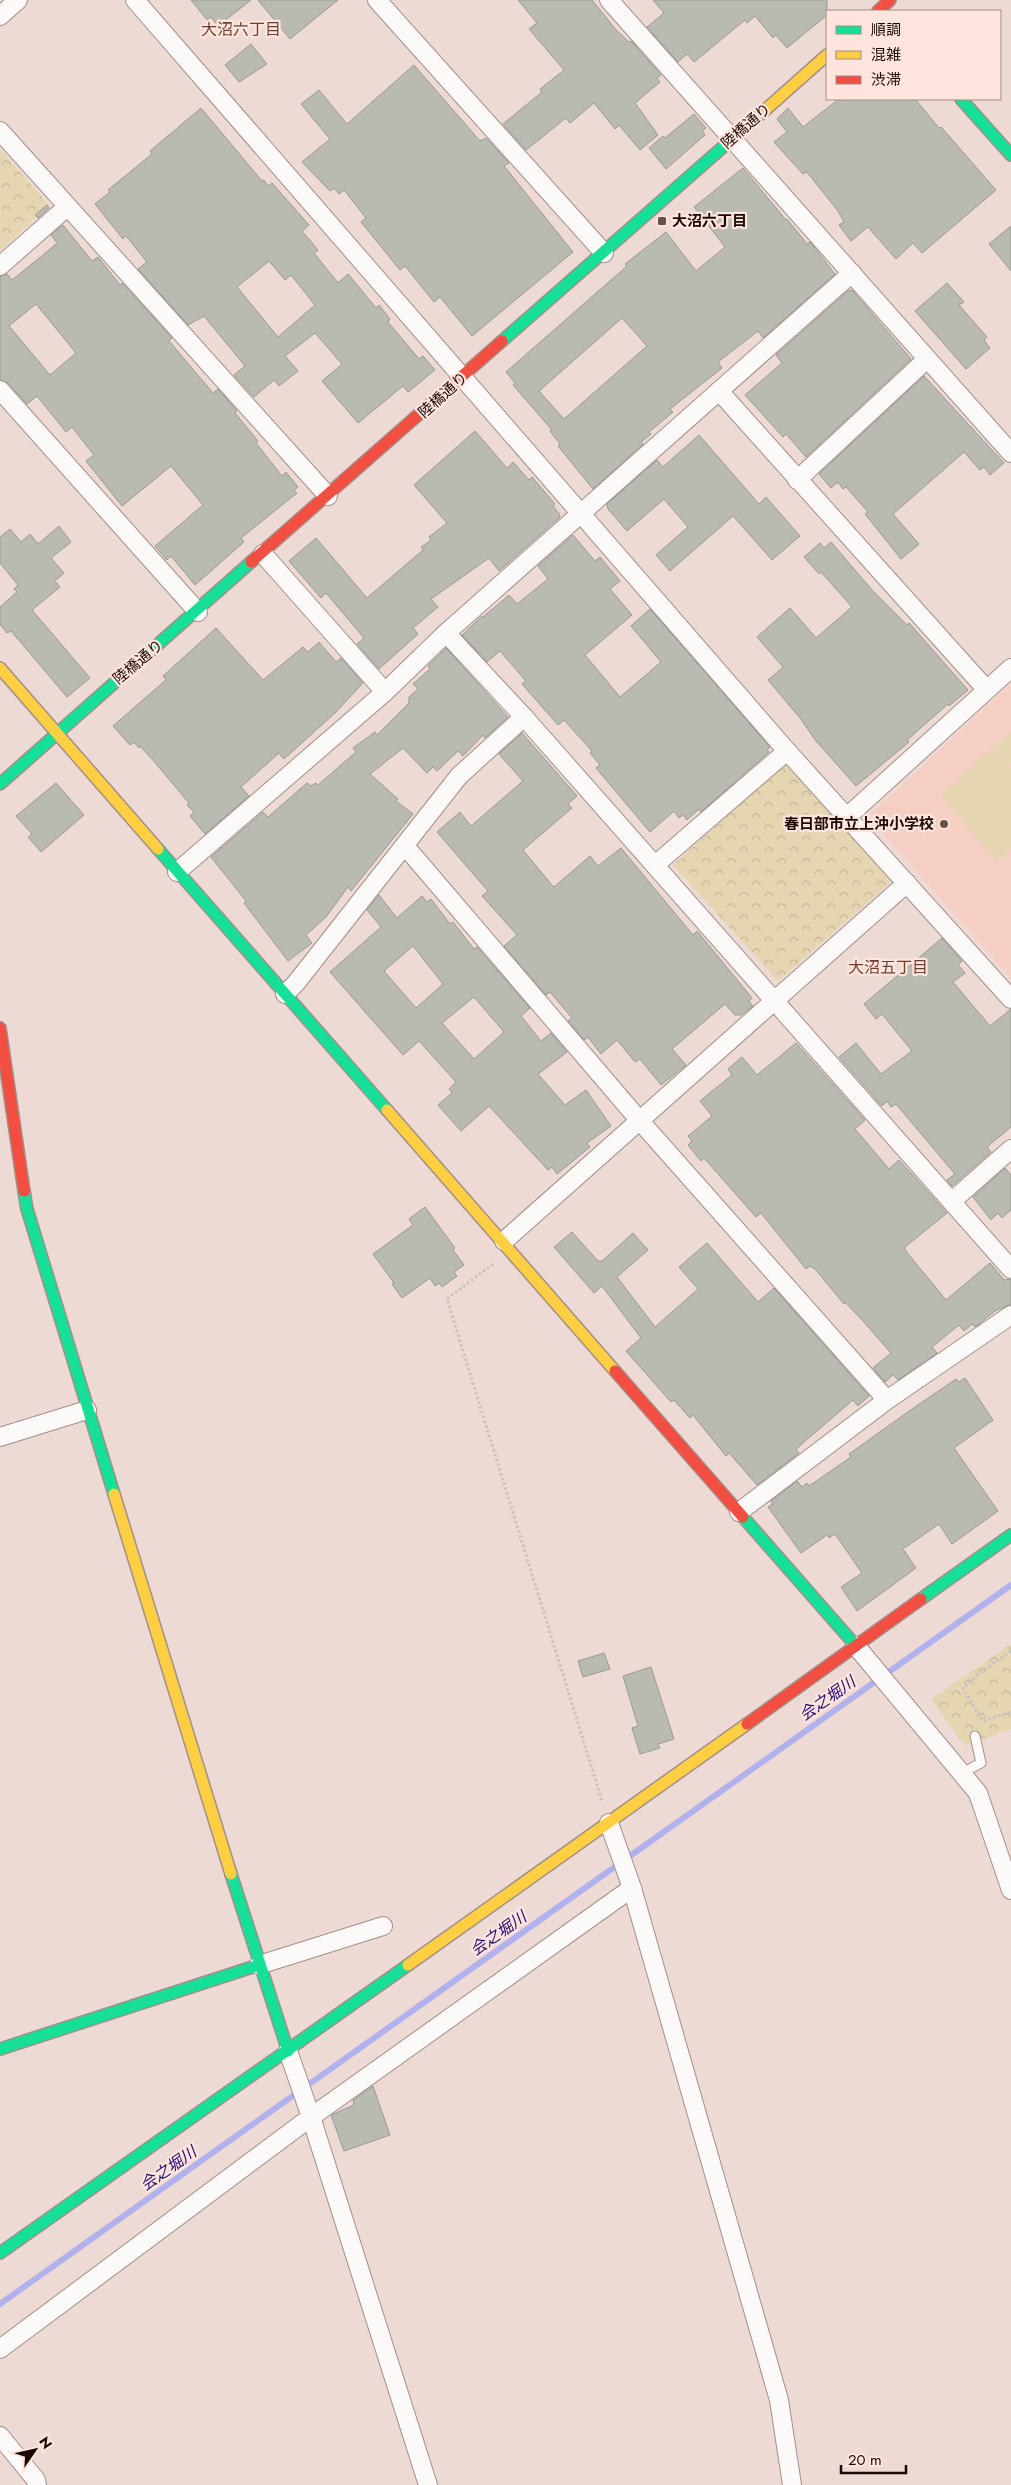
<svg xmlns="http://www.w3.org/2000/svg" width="1011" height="2485" viewBox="0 0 1011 2485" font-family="Jost,'Noto Sans JP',sans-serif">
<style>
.built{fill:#f5cfc3}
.park{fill:url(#park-crowns)}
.pitch{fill:#e5d5b1}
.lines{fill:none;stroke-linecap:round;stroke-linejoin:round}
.stream{stroke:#b0b1ed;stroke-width:6}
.building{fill:#b9bab1;stroke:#999a91;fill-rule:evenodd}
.lane-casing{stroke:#a28f8a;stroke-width:11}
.street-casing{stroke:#a28f8a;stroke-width:20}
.fast-casing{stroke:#a28f8a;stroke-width:14}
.slow-casing{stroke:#a28f8a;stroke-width:14}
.jam-casing{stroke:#a28f8a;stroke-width:14}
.path{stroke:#c8c1bf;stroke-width:3;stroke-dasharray:2.5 2.5;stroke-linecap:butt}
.lane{stroke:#fcf9f9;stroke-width:9}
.street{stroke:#fcf9f9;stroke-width:18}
.fast{stroke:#16e098;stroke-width:11}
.slow{stroke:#ffcf43;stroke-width:11}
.jam{stroke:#f24e42;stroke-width:11}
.poi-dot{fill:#66524d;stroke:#fde4dc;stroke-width:2}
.labels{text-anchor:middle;stroke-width:4.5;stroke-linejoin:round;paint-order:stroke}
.street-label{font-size:15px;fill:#1c0904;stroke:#fde4dc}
.poi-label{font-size:15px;font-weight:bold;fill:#1c0904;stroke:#fde4dc;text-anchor:start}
.neighbourhood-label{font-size:16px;fill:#6f3f2f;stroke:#fde4dc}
.water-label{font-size:16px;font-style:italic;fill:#220e77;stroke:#fde4dc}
</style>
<defs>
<pattern id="park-crowns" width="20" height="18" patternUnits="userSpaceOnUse" patternTransform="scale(1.25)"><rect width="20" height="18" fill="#e5d5b1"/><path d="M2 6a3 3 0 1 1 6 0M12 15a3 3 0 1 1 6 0" fill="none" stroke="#c4b697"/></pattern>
</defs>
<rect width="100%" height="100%" fill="#eedad4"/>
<!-- built -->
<polygon class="built" points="1011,683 1011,978 883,834 872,813"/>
<!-- park -->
<g class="park">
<polygon points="0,149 49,205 0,251"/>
<polygon points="787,761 891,882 778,981 673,865"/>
<polygon points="1011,1644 1011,1729 965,1746 931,1699"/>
</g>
<!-- pitch -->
<g class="pitch">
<polygon points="1011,732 1011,766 994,746"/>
<polygon points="993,747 1011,768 1011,849 997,862 940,795 967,772 981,788 967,771"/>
</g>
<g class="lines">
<!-- stream -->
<polyline class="stream" points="0,2304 1011,1585"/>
</g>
<!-- building -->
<g class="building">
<polygon points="191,0 251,0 218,26 211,17 207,20"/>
<polygon points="258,0 338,0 290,39"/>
<polygon points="518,0 592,0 617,31 629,42 631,41 661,75 657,78 660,82 635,103 658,135 640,150 619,125 615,129 594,103 570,123 566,118 526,150 503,124 542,92 540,89 564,70 529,29 537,23"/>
<polygon points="653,0 827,0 827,15 787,48 776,35 773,38 755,16 747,23 745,20 694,62 687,54 678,62 647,27 664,13"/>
<polygon points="251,44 267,64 239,82 225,65"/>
<polygon points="414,65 480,141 486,138 509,163 504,166 573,252 472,336 440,297 434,302 405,266 400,270 361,222 366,218 344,190 339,194 334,188 330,191 302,162 330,139 301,104 319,90 347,124"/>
<polygon points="839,99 915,99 939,128 941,127 996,190 922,253 913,243 896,259 868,227 851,241 839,225 844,222 838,211 807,172 803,174 774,142 787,132 777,119 788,108 803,127"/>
<path d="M 201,108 L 262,181 L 264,180 L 268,186 L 272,183 L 309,225 L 302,231 L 318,250 L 314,253 L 338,283 L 348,274 L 376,308 L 379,305 L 390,319 L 388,322 L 419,359 L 423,356 L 435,370 L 408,392 L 403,386 L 358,423 L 322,381 L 342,364 L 315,333 L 285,356 L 298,371 L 279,386 L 274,380 L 254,397 L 234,375 L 245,366 L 204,316 L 188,325 L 138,269 L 147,262 L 126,236 L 123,239 L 95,204 L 110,192 L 108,190 L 152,154 L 150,151 ZM 269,261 L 285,280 L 291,275 L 315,305 L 278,337 L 237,287 Z"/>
<polygon points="694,114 706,128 702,131 705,135 666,169 649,148 663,136 665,138"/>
<path d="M 743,168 L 786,220 L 787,219 L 807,244 L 810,242 L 835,274 L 763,338 L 758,331 L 718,362 L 722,368 L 670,409 L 673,412 L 649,432 L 651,434 L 641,442 L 643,444 L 593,489 L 558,446 L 560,444 L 550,431 L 552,430 L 513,385 L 515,383 L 506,372 L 627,266 L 625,264 L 666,232 L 696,271 L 725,247 L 694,207 ZM 622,318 L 647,346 L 564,419 L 539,391 Z"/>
<polygon points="47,205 49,208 38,218 35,215"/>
<path d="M 63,225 L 92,261 L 98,257 L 120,285 L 122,283 L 172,338 L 169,341 L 213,393 L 218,389 L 237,411 L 235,413 L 258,441 L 256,443 L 282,476 L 286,472 L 298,487 L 294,490 L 297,493 L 241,538 L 244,542 L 195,585 L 171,556 L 167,560 L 155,546 L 203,505 L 171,466 L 122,506 L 86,461 L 94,455 L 72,427 L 66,432 L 37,396 L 27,404 L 8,383 L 0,380 L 0,276 L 7,274 L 12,280 L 49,250 L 57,243 L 51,235 ZM 36,304 L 76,353 L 50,375 L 9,326 Z"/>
<polygon points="1011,226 1011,271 989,244"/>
<polygon points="947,283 964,302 959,305 987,337 984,340 990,348 966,369 915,311"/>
<polygon points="852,290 911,359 806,457 786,434 783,437 745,395 782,363 776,355 848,291"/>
<polygon points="924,376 1004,463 990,475 984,467 980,470 964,452 893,514 919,544 901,559 865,514 868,512 846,487 843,489 838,482 831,488 819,474"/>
<polygon points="475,431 507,468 513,462 529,480 532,477 555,504 553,506 560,515 559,518 499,571 489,558 431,599 438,607 413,628 418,634 379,669 357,644 364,638 326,593 321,598 289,561 316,538 367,598 423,550 421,547 431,540 429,537 447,523 414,485"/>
<polygon points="699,435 759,504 766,497 800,536 772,560 733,516 670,571 656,555 688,527 664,499 627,531 608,509 607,504 657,460 663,467"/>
<polygon points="59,526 71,542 51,558 64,573 55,581 60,587 32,610 90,678 67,697 11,631 7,633 0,624 0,607 17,592 14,589 18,585 0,563 0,537 10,529 21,542 30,534 38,544"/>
<polygon points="573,535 595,561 600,557 620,581 610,589 632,615 585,655 620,697 661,662 631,626 650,609 770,747 767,750 769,752 701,812 699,809 687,820 683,815 679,818 674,811 650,832 596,768 600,765 590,753 592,751 564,720 558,725 522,684 526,681 500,651 487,662 462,635 482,616 483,617 509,595 517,604 548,579 538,566"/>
<polygon points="831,542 872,590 907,625 909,623 968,690 949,706 948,704 907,740 909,742 856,786 816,741 800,718 768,680 783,667 757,637 790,608 816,638 852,607 821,572 819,574 804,557 820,543 824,548"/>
<polygon points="216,628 263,680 303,647 308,652 319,642 336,662 341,658 363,683 335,713 284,759 279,753 241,787 249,796 205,834 190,816 194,812 187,805 189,803 152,759 140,746 139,748 134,742 130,745 113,726 166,680 163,676"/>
<polygon points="446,648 508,717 485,738 483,735 463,756 458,751 437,771 433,767 427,773 403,748 370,774 398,799 396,801 413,814 351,891 348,887 326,917 306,935 312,943 288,961 244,903 246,901 211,857 263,812 268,817 307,783 311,786 316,783 318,785 356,752 353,748 375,732 377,735 409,703 409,697 418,689 413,684 430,669 428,666"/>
<polygon points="522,733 577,796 568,804 572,808 523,850 551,884 554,887 590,856 598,866 621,848 693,935 697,931 752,998 749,1001 753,1006 741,1015 735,1015 725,1004 672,1049 686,1065 661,1085 640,1059 635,1062 617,1040 601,1054 588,1037 584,1040 568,1021 572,1018 550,992 546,995 504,946 517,935 482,896 488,891 437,832 460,812 471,826 523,781 499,754"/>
<polygon points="56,783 84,815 41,852 28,837 32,834 16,816"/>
<path d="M 379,895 L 397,918 L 422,896 L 427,902 L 431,899 L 450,924 L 453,922 L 474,949 L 477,947 L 530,1008 L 521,1016 L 541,1041 L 551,1033 L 567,1052 L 538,1074 L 565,1105 L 586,1090 L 611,1126 L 587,1143 L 590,1147 L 557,1174 L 552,1167 L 548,1170 L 489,1106 L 461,1131 L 438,1105 L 452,1093 L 449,1089 L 456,1082 L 419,1041 L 403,1055 L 330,972 L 381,927 L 367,910 ZM 413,946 L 443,984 L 416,1008 L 384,971 ZM 474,997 L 504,1032 L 474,1059 L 442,1023 Z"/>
<polygon points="942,938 962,961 958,965 965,973 953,982 990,1026 1011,1009 1011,1127 987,1147 991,1152 952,1186 947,1180 955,1174 896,1104 891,1107 887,1101 882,1106 839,1057 856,1043 881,1074 912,1051 882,1014 876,1019 864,1004"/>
<polygon points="796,1043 865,1120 855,1129 889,1169 899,1160 947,1213 905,1247 905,1250 946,1300 990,1263 1004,1280 1011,1279 1011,1304 995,1311 975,1327 972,1324 964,1331 959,1325 932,1347 937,1353 898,1380 893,1375 885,1382 873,1368 891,1353 863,1321 845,1302 844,1304 815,1269 810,1266 806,1269 761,1213 756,1217 704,1158 701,1161 688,1145 692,1141 688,1136 712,1116 700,1101 732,1075 728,1069 742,1057 757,1075"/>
<polygon points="1005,1168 1011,1175 1011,1210 1002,1218 998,1213 991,1220 973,1197"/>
<polygon points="425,1207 455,1248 453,1250 464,1265 454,1272 457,1276 442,1287 439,1283 435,1286 430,1278 402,1298 392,1284 394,1283 373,1254 413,1225 409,1219"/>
<polygon points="572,1232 598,1261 602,1261 633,1233 648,1250 617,1277 655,1327 698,1289 679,1267 707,1243 758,1302 774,1288 869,1396 858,1406 853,1400 796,1449 799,1453 757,1485 729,1453 726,1456 693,1415 690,1418 674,1400 671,1402 626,1351 641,1338 602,1286 594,1293 554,1247"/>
<polygon points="965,1378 993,1420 954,1448 998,1511 952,1544 939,1524 903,1549 916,1568 857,1611 841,1587 862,1573 835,1534 829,1538 827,1535 801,1553 768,1507 773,1504 771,1501 797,1481 802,1487 807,1483 809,1486 851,1457 849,1454 912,1409 956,1379 959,1382"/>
<polygon points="604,1653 610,1669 583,1677 578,1661"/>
<polygon points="651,1667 674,1739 658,1744 660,1748 640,1754 632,1728 638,1726 623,1676"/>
<polygon points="373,2086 390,2135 344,2151 331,2115 354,2105 353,2100"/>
</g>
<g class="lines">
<defs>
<polyline id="lane" points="962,1773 981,1763 975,1736"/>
<g id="street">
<polyline points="135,0 787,751 1011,999"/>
<polyline points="377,0 604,253"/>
<polyline points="609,0 1011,453"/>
<polyline points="0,16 18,0"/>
<polyline points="0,131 328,496"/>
<polyline points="0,266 67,207"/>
<polyline points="0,390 198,612"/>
<polyline points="719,391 986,689"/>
<polyline points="797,480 927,359"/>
<polyline points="263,554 385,692"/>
<polyline points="446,633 524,717 1011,1269"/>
<polyline points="848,816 1011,668"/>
<polyline points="405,846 640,1121 887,1400"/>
<polyline points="655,865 787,751"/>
<polyline points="177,872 385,692 446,633 852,273"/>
<polyline points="285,994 296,983 459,776 524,717"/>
<polyline points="952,1201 1011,1149"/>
<polyline points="504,1241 907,883"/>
<polyline points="0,1437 87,1410"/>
<polyline points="739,1512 887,1400 1011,1315"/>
<polyline points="856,1646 978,1793 1011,1890"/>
<polyline points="609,1823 632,1888 779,2400 792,2485"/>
<polyline points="259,1965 383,1926"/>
<polyline points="288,2051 311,2117 428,2485"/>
<polyline points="0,2349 311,2117 632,1888"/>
<polyline points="0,2436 36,2480 37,2485"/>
</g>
<g id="fast">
<polyline points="961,99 1011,155"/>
<polyline points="502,341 764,111"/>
<polyline points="0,784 251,562"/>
<polyline points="158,849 387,1110"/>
<polyline points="24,1191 27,1209 114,1494"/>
<polyline points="743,1517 856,1646"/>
<polyline points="921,1599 1011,1535"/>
<polyline points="231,1874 288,2051"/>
<polyline points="0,2049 259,1965"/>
<polyline points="0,2253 408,1965"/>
</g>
<g id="slow">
<polyline points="764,111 827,55"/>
<polyline points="0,668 158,849"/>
<polyline points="387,1110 615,1371"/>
<polyline points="114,1494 231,1874"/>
<polyline points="408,1965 747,1724"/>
</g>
<g id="jam">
<polyline points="878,11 890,0"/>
<polyline points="251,562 502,341"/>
<polyline points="0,1028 24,1191"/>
<polyline points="615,1371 743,1517"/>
<polyline points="747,1724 921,1599"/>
</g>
</defs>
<!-- lane casing -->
<use href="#lane" class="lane-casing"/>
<!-- street casing -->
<use href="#street" class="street-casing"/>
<!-- fast casing -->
<use href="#fast" class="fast-casing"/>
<!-- slow casing -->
<use href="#slow" class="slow-casing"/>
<!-- jam casing -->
<use href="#jam" class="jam-casing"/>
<!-- path -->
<g class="path">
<polyline points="493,1264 447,1299 602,1801"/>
<polyline points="1011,1651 980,1673 963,1688 983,1721 1011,1712"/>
</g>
<!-- lane -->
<use href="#lane" class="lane"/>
<!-- street -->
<use href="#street" class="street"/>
<!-- fast -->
<use href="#fast" class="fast"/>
<!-- slow -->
<use href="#slow" class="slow"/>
<!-- jam -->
<use href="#jam" class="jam"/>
</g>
<!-- markers -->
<g class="poi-dot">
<rect x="657" y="216" width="10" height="10" rx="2.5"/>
<circle cx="944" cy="824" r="5"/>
</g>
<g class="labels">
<!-- street labels -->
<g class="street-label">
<text transform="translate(746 126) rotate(-41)" y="5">陸橋通り</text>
<text transform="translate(443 395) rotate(-42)" y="5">陸橋通り</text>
<text transform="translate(138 662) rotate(-40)" y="5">陸橋通り</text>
</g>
<!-- poi labels -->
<g class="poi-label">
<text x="672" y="226">大沼六丁目</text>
<text x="934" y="829" text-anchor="end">春日部市立上沖小学校</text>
</g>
<!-- neighbourhood labels -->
<g class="neighbourhood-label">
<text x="241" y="35">大沼六丁目</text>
<text x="888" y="973">大沼五丁目</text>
</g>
<!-- water labels -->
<g class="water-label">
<text transform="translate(827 1698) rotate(-35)" y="6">会之堀川</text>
<text transform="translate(498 1933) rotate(-35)" y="6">会之堀川</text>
<text transform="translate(168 2168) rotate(-35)" y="6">会之堀川</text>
</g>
</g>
<!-- legend -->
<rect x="826" y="10" width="175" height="90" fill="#fde4dc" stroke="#a38c86"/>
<rect x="836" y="26" width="25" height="8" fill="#16e098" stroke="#a38c86"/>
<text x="871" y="35" font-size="15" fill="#1c0904">順調</text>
<rect x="836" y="51" width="25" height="8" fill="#ffcf43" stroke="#a38c86"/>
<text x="871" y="60" font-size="15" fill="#1c0904">混雑</text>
<rect x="836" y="76" width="25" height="8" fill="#f24e42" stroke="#a38c86"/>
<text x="871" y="85" font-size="15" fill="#1c0904">渋滞</text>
<!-- north arrow -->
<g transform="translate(35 2450) rotate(56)" stroke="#fde4dc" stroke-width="4" paint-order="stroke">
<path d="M0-4L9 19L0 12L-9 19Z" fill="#1c0904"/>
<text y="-8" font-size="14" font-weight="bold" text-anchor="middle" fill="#1c0904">N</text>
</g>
<!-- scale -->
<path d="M841 2465v8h65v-8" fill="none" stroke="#1c0904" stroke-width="2.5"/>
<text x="848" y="2465" font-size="15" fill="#1c0904" stroke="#fde4dc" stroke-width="4" paint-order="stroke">20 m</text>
</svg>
